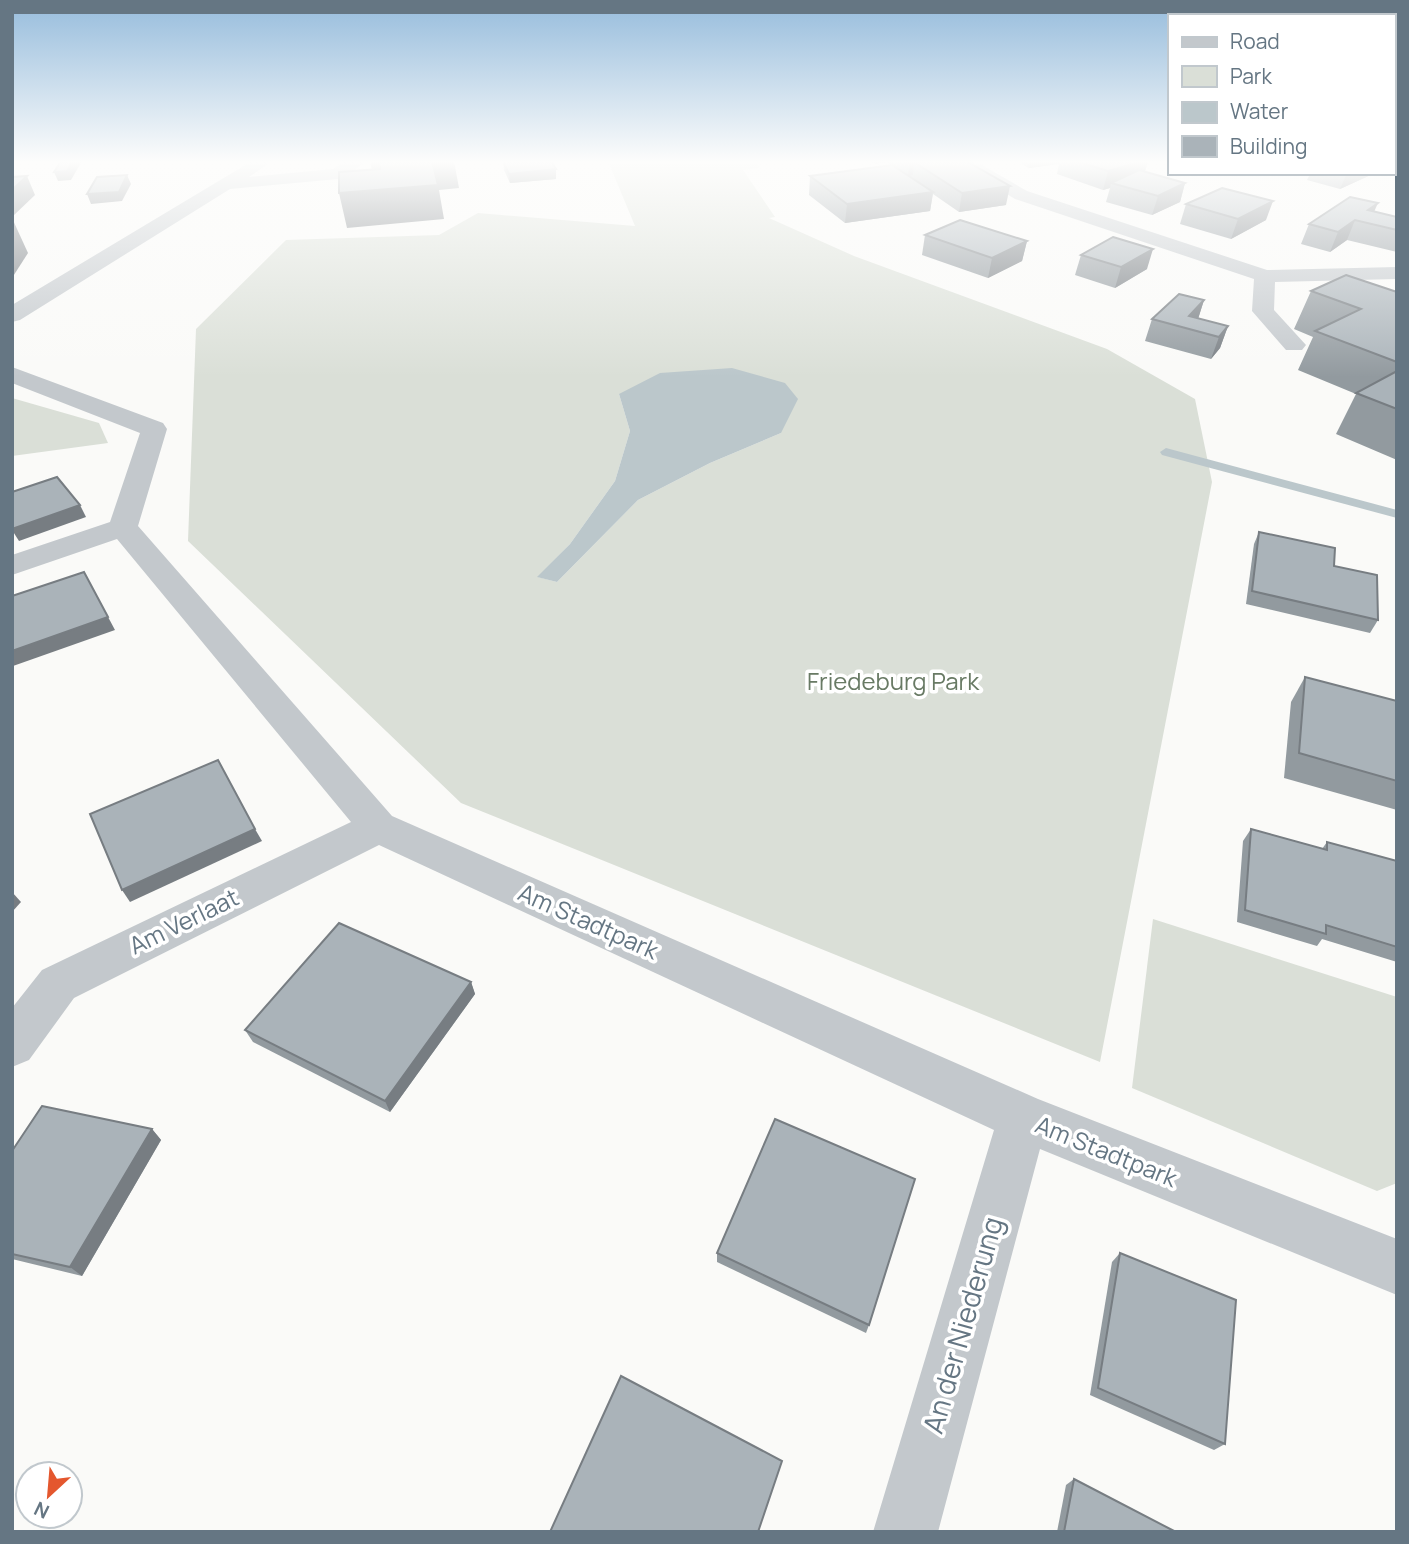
<svg xmlns="http://www.w3.org/2000/svg" width="1409" height="1544" viewBox="0 0 1409 1544" font-family="Manrope,sans-serif">
<style>
.green{fill:#dadfd7;fill-rule:evenodd}
.water{fill:#bbc7cb}
.lines{fill:none;stroke-linecap:round;stroke-linejoin:round}
.stream{fill:#bbc7cb;fill-rule:evenodd}
.minor{fill:#c3c8cc;fill-rule:evenodd}
.wall{fill:#929a9f}
.shaded-wall{fill:#777d82}
.building{fill:#aab3b9;stroke:#777d82;stroke-width:2}
.labels{text-anchor:middle;stroke-width:7;stroke-linejoin:round;paint-order:stroke}
.park-label{font-size:24px;fill:#687a64;stroke:#fff}
.street-label{font-size:24px;fill:#657683;stroke:#fff}
.near-street-label{font-size:28px;fill:#657683;stroke:#fff}
</style>
<rect width="100%" height="100%" fill="#fafaf8"/>
<!-- green -->
<g class="green">
<path d="M 608,161 L 755,161 L 759,168 L 743,170 L 775,217 L 769,218 L 854,256 L 1107,349 L 1195,399 L 1212,482 L 1100,1062 L 461,803 L 188,541 L 196,329 L 286,240 L 439,235 L 478,213 L 635,226 ZM 619,394 L 781,433 L 710,463 L 638,500 L 557,582 L 538,577 L 570,544 L 615,481 L 630,431 Z"/>
<polygon points="12,398 99,423 108,443 12,456"/>
<polygon points="1153,919 1397,997 1397,1183 1377,1191 1132,1088"/>
</g>
<!-- water -->
<polygon class="water" points="732,368 785,383 798,399 781,433 710,463 638,500 557,582 537,577 570,544 615,481 630,431 619,394 660,373"/>
<g class="lines">
<!-- stream -->
<polygon class="stream" points="1166,448 1397,510 1397,518 1162,455 1160,452"/>
<!-- minor -->
<g class="minor">
<polygon points="252,161 272,161 249,177 333,169 346,161 366,161 344,178 338,179 230,189 20,320 12,322 12,305"/>
<polygon points="954,161 975,161 1027,191 1267,270 1397,267 1397,279 1275,282 1274,310 1306,345 1302,350 1286,350 1252,311 1254,279 1015,199"/>
<polygon points="12,367 163,423 167,429 138,526 392,816 1038,1099 1397,1239 1397,1295 1040,1149 938,1532 873,1532 994,1130 379,845 74,998 29,1060 12,1067 12,1008 42,970 351,822 117,539 12,575 12,555 110,522 140,433 12,383"/>
</g>
</g>
<!-- wall -->
<g class="wall">
<polygon points="503,161 556,169 556,179 510,183 504,170"/>
<polygon points="869,161 966,161 1006,205 959,212 933,194 930,211 845,223 809,195 810,176 904,173 887,162 875,164"/>
<polygon points="1017,161 1148,161 1145,172 1185,183 1180,202 1152,215 1106,202 1110,188 1103,190 1057,174 1059,164 1029,168"/>
<polygon points="1301,173 1375,173 1340,189 1307,180 1309,176"/>
<polygon points="1186,204 1266,220 1231,239 1180,224"/>
<polygon points="1374,212 1397,217 1397,252 1347,240 1330,252 1301,244 1309,224"/>
<polygon points="925,235 1027,241 1022,261 988,278 922,255"/>
<polygon points="1081,255 1147,269 1115,288 1075,275"/>
<polygon points="1311,291 1397,292 1397,460 1336,434 1356,394 1298,370 1313,337 1294,329"/>
<polygon points="1204,300 1198,319 1228,326 1220,348 1211,359 1145,341 1152,319"/>
<polygon points="1259,532 1334,566 1378,620 1370,633 1246,604 1254,544"/>
<polygon points="1305,677 1397,701 1397,810 1284,778 1291,702"/>
<polygon points="1251,829 1322,849 1327,842 1397,861 1397,962 1322,939 1317,946 1237,922 1243,841"/>
<polygon points="471,982 475,994 390,1112 253,1042 245,1030"/>
<polygon points="152,1129 161,1140 82,1276 12,1259 12,1151"/>
<polygon points="717,1253 869,1325 866,1333 717,1262"/>
<polygon points="1120,1253 1225,1444 1214,1450 1090,1395 1112,1262"/>
<polygon points="1074,1479 1176,1532 1057,1532 1066,1485"/>
</g>
<!-- shaded-wall -->
<g class="shaded-wall">
<polygon points="73,161 82,161 71,180 58,181 54,172"/>
<polygon points="370,161 381,161 384,179 374,180"/>
<polygon points="432,161 454,161 459,188 439,190 444,219 347,228 339,193"/>
<polygon points="875,161 888,161 887,162 875,164"/>
<polygon points="910,161 961,161 914,162 913,175 908,176"/>
<polygon points="1031,161 1060,161 1059,164 1029,168"/>
<polygon points="1144,161 1148,161 1143,177 1111,183 1110,188 1103,190 1108,171"/>
<polygon points="556,169 556,179 510,183 509,174"/>
<polygon points="1347,173 1375,173 1340,189"/>
<polygon points="127,175 131,184 122,201 91,204 87,194"/>
<polygon points="27,176 35,195 13,216 12,190"/>
<polygon points="1185,183 1180,202 1152,215 1158,196"/>
<polygon points="1010,186 1006,205 959,212 962,193"/>
<polygon points="933,192 930,211 845,223 847,204"/>
<polygon points="1273,201 1266,220 1231,239 1238,219"/>
<polygon points="1378,203 1369,223 1368,210"/>
<polygon points="12,218 28,253 12,278"/>
<polygon points="1355,220 1347,240 1330,252 1338,232"/>
<polygon points="1027,241 1022,261 988,278 992,258"/>
<polygon points="1153,249 1147,269 1115,288 1121,267"/>
<polygon points="1204,300 1197,322 1189,316"/>
<polygon points="1228,326 1220,348 1211,359 1219,337"/>
<polygon points="80,505 86,517 19,541 12,530 12,529"/>
<polygon points="84,572 115,630 13,666 12,665 12,651"/>
<polygon points="255,829 262,841 130,902 122,890"/>
<polygon points="12,892 21,902 12,912"/>
<polygon points="471,982 475,994 390,1112 385,1101"/>
<polygon points="152,1129 161,1140 82,1276 70,1267"/>
</g>
<!-- building -->
<g class="building">
<polygon points="61,161 73,161 67,171 54,172"/>
<polygon points="379,161 432,161 438,185 339,193 339,172 380,169"/>
<polygon points="503,161 551,161 556,169 509,174"/>
<polygon points="927,161 966,161 1010,186 962,193 914,162"/>
<polygon points="1076,161 1144,161 1108,171"/>
<polygon points="892,165 933,192 847,204 810,176"/>
<polygon points="1139,170 1185,183 1158,196 1111,183"/>
<polygon points="127,175 119,192 87,194 97,177"/>
<polygon points="27,176 12,190 12,177"/>
<polygon points="1222,188 1273,201 1238,219 1186,204"/>
<polygon points="1350,197 1378,203 1368,210 1397,217 1397,230 1355,220 1338,232 1309,224"/>
<polygon points="960,220 1027,241 992,258 925,235"/>
<polygon points="1113,237 1153,249 1121,267 1081,255"/>
<polygon points="1346,275 1397,292 1397,362 1315,331 1361,309 1311,291"/>
<polygon points="1179,294 1204,300 1189,316 1228,326 1219,337 1152,319"/>
<polygon points="1397,371 1397,409 1356,393"/>
<polygon points="57,477 80,505 12,529 12,492"/>
<polygon points="1259,532 1335,548 1334,566 1377,575 1378,620 1252,591"/>
<polygon points="84,572 108,617 12,651 12,596"/>
<polygon points="1305,677 1397,701 1397,781 1299,753"/>
<polygon points="218,760 255,829 122,890 90,814"/>
<polygon points="1251,829 1327,850 1327,842 1397,861 1397,947 1326,925 1326,934 1245,910"/>
<polygon points="339,923 471,982 385,1101 245,1030"/>
<polygon points="42,1106 152,1129 70,1267 12,1254 12,1151"/>
<polygon points="775,1119 915,1179 869,1325 717,1253"/>
<polygon points="1120,1253 1236,1300 1225,1444 1098,1388"/>
<polygon points="621,1376 782,1461 758,1532 550,1532"/>
<polygon points="1074,1479 1176,1532 1064,1532"/>
</g>
<!-- sky -->
<linearGradient id="sky" x2="0" y2="1"><stop stop-color="#96bcdc"/><stop offset="0.43" stop-color="#fdfdfc"/><stop offset="1" stop-color="#fdfdfc" stop-opacity="0"/></linearGradient>
<rect width="1409" height="377" fill="url(#sky)"/>
<g class="labels">
<!-- park labels -->
<g class="park-label">
<text x="893" y="690">Friedeburg Park</text>
</g>
<!-- street labels -->
<g class="street-label">
<text transform="translate(184 922) rotate(-26)" y="8">Am Verlaat</text>
<text transform="translate(588 922) rotate(24)" y="8">Am Stadtpark</text>
<text transform="translate(1106 1152) rotate(22)" y="8">Am Stadtpark</text>
</g>
<!-- near-street labels -->
<g class="near-street-label">
<text transform="translate(963 1325) rotate(-74)" y="10">An der Niederung</text>
</g>
</g>
<!-- border -->
<rect width="1409" height="1544" fill="none" stroke="#657683" stroke-width="28"/>
<!-- legend -->
<rect x="1168" y="14" width="228" height="161" fill="#ffffff" stroke="#c1c8cd" stroke-width="2"/>
<rect x="1182" y="37" width="35" height="10" fill="#c3c8cc" stroke="#c1c8cd" stroke-width="2"/>
<text x="1230" y="49" font-size="21" fill="#657683">Road</text>
<rect x="1182" y="66" width="35" height="21" fill="#dadfd7" stroke="#c1c8cd" stroke-width="2"/>
<text x="1230" y="84" font-size="21" fill="#657683">Park</text>
<rect x="1182" y="102" width="35" height="21" fill="#bbc7cb" stroke="#c1c8cd" stroke-width="2"/>
<text x="1230" y="119" font-size="21" fill="#657683">Water</text>
<rect x="1182" y="136" width="35" height="21" fill="#aab3b9" stroke="#c1c8cd" stroke-width="2"/>
<text x="1230" y="154" font-size="21" fill="#657683">Building</text>
<!-- north arrow -->
<g transform="translate(49 1495) rotate(206)"><circle r="33" fill="#ffffff" stroke="#c1c8cd" stroke-width="2"/>
<path d="M0-5L12 26L0 18L-12 26Z" fill="#e4572e"/>
<text y="-10" font-size="19" font-weight="bold" text-anchor="middle" fill="#657683">N</text>
</g>
</svg>
